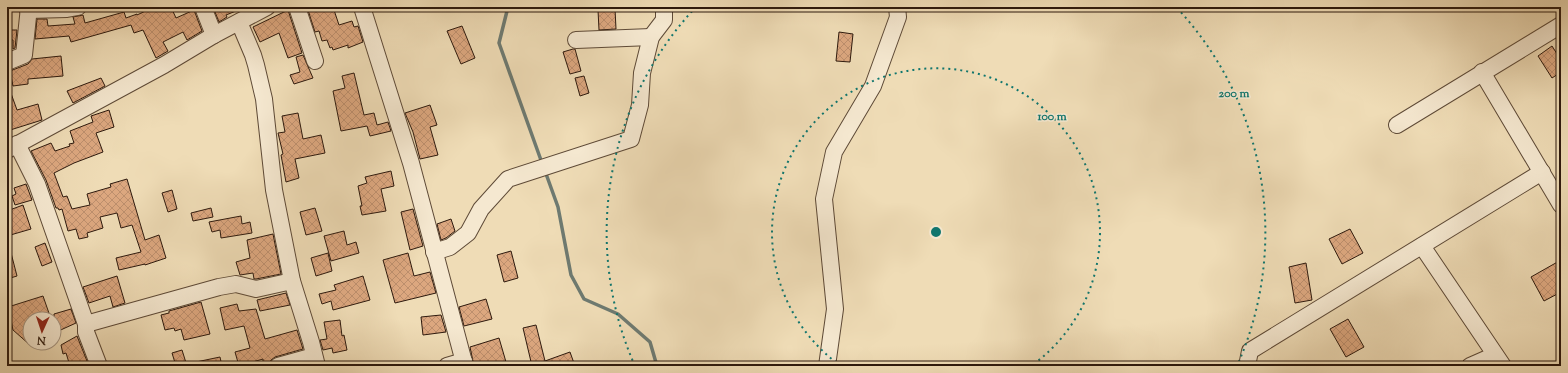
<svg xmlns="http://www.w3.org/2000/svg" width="1568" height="373" viewBox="0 0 1568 373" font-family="'Sorts Mill Goudy',serif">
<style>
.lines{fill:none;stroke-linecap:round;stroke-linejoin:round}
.stream{stroke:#6e7a71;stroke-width:3.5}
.building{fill:url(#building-cross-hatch);stroke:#2d190d}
.minor-casing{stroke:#5e4a37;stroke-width:18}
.minor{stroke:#f5e8d0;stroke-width:16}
.ring{fill:none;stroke:#0f766e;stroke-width:2;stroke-dasharray:2 4}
.centre{fill:#0f766e;stroke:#f5e8d0;stroke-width:2}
.ring-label{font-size:12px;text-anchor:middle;font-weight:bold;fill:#0f766e;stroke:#f5e8d0;stroke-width:3;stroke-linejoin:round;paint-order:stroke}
</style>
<defs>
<pattern id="building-cross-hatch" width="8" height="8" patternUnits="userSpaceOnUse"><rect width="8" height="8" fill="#dca77f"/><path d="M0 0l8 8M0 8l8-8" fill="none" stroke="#bd8f6d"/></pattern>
</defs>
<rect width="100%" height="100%" fill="#efdcb6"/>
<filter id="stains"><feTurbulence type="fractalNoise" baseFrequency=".005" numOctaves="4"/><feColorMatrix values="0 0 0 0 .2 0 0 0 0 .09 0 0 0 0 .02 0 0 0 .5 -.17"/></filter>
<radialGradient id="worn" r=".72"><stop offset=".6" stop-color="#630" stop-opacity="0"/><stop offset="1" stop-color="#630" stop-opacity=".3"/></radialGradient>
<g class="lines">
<!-- stream -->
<g class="stream">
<polyline points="508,7 499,43 542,163"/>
<polyline points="545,171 558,207 571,275 584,299 618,314 650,342 657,366"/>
</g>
</g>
<!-- building -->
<g class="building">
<polygon points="154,7 171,7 176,18 194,10 202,31 187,40 183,32 163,42 168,51 156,58 143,30 134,33 131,25 71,42 69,36 35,39 37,19 47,19 48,26 75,24 73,17 83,15 85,23 124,12 126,18 137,14 137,15"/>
<polygon points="213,7 246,7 226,15 227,17 219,22"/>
<polygon points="307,7 333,7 339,25 352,21 354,27 358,26 363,42 348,48 348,45 333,50 332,47 330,48 327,40 322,41 319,31 315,32"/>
<polygon points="615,9 616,29 599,30 598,10"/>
<polygon points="288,10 302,53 288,58 279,33 260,42 253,27"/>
<polygon points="462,26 475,58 461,64 447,31"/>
<polygon points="7,30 17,30 15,48 13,49 13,40 7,39"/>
<polygon points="839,32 853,34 850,62 836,61"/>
<polygon points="1552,46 1561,60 1561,72 1552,78 1538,56"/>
<polygon points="573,49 575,49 581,71 570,74 563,52"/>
<polygon points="303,55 313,78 294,84 290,75 300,72 296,57"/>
<polygon points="61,56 63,76 28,79 28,84 13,86 10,71 28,64 32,59"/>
<polygon points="354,73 364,115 374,113 377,125 388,122 391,131 370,136 367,126 341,131 333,91 345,88 342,76"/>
<polygon points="584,76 589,93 580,96 575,78"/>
<polygon points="101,78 105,86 73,103 67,91"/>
<polygon points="7,85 8,85 17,110 38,104 42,120 7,131"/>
<polygon points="430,105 437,125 430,127 438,155 420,159 413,132 405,113"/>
<polygon points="109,110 114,127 96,133 103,152 74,163 54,173 63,197 67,196 72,209 90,205 87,194 111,187 110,184 127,179 145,240 159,235 166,258 145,265 145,264 119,270 116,258 141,252 132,225 121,228 117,213 100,217 103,228 87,233 88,237 79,239 76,229 68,231 62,209 59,210 58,208 56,208 46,180 31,151 51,143 55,151 70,146 69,144 74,143 70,131 93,122 91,116"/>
<polygon points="298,113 303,139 321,135 325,153 295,159 299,178 286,182 281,155 283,154 278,133 285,132 282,116"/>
<polygon points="391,171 394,186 381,189 386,211 362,215 360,206 362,206 358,186 367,183 365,177"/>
<polygon points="26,184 32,200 15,205 12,196 16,194 14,188"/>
<polygon points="172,190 177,209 168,212 162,193"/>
<polygon points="23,205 31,229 7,236 7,211"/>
<polygon points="211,208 213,217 193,221 191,213"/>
<polygon points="315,208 322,231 306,235 300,212"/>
<polygon points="413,209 423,246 410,250 401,212"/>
<polygon points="241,216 242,224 250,222 252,233 221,238 220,230 212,232 209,222"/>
<polygon points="451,219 455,231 446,238 441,240 437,224"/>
<polygon points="1350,229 1363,253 1342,264 1329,239"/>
<polygon points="344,231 347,245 356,242 359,253 331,261 324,236"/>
<polygon points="273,234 281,274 256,279 254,279 253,273 240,275 236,262 250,258 247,240"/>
<polygon points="45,243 52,262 42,266 35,247"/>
<polygon points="10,249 17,276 7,279 7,250"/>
<polygon points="511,251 518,278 504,282 497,255"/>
<polygon points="328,253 332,271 316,276 311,258"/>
<polygon points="408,253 414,276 430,272 436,293 395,303 383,260"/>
<polygon points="1561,260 1561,292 1544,301 1531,277"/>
<polygon points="1306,263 1312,300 1295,303 1289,267"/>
<polygon points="117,276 125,303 113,307 110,296 89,303 83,287"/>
<polygon points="363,276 370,300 333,310 331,301 322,304 319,294 336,290 334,285"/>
<polygon points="286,293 290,305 260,311 257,300"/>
<polygon points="43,296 51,319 30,319 30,345 13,330 8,307"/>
<polygon points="486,299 492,319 464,326 459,307"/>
<polygon points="201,302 210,334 184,340 181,329 175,331 174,328 165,330 161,315 169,313 169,311"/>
<polygon points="237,304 239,311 256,309 265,339 297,330 303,349 275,357 271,360 269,366 263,366 263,359 239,366 235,352 250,348 244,326 225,330 220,308"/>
<polygon points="71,309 76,323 54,333 54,314"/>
<polygon points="441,315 446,332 423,335 421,317"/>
<polygon points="1348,319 1364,347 1346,357 1330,329"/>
<polygon points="340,320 342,336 344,335 347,350 333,353 332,348 323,350 320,340 327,339 324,322"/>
<polygon points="536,325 545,361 570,352 575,366 532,366 523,328"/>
<polygon points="77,336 89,366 70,366 66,353 63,354 61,345"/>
<polygon points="499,338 506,362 490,366 474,366 470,347"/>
<polygon points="182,350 187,366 176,366 172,353"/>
<polygon points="220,357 222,366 196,366 196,362"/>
</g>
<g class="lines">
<defs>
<g id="minor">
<polyline points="203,7 214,35"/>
<polyline points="297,7 315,61"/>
<polyline points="362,7 411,163 465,366"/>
<polyline points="28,10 67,9 78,7"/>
<polyline points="239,22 253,55 256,65 264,99 274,190 292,281 311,342 317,366"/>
<polyline points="576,40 651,37"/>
<polyline points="7,62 24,55 29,7"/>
<polyline points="1482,72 1561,205"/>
<polyline points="1397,125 1561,25"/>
<polyline points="17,144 37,184 86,324 86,332 99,366"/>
<polyline points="7,150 164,65 214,35 267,7"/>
<polyline points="1422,246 1503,366"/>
<polyline points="434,252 450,247 468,233 481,209 508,179 631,139 640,105 642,73 651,37 664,20 664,7"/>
<polyline points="86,324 219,287 236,284 256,289 292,281"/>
<polyline points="278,366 314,356"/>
<polyline points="447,366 464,361"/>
<polyline points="827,366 835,309 824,199 834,152 873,86 898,17 897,7"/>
<polyline points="1247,366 1250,351 1542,172"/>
<polyline points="1470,366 1495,355"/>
</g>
</defs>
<!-- minor casing -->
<use href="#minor" class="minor-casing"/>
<!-- minor -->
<use href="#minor" class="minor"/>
</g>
<!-- distance rings -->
<g class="ring">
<path d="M841 366A164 164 0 1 1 1031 366"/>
<path d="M635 366A329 329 0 0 1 695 8M1177 8A329 329 0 0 1 1237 366"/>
</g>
<circle cx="936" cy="232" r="6" class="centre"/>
<g class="ring-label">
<text x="1234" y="97">200 m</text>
<text x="1052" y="120">100 m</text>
</g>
<!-- margin -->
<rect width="1568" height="373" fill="none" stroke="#efdcb6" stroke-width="24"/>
<rect x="8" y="8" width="1552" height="357" fill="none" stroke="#2d190d" stroke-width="2"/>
<rect x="12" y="12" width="1544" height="349" fill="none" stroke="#2d190d"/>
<!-- north arrow -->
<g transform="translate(42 331) rotate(183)"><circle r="19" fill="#f5e8d0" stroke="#a59582"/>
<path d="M0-3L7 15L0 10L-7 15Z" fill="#8f2418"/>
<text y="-6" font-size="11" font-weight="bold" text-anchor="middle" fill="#2d190d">N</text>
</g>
<rect width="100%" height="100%" filter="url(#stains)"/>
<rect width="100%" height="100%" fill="url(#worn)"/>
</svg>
